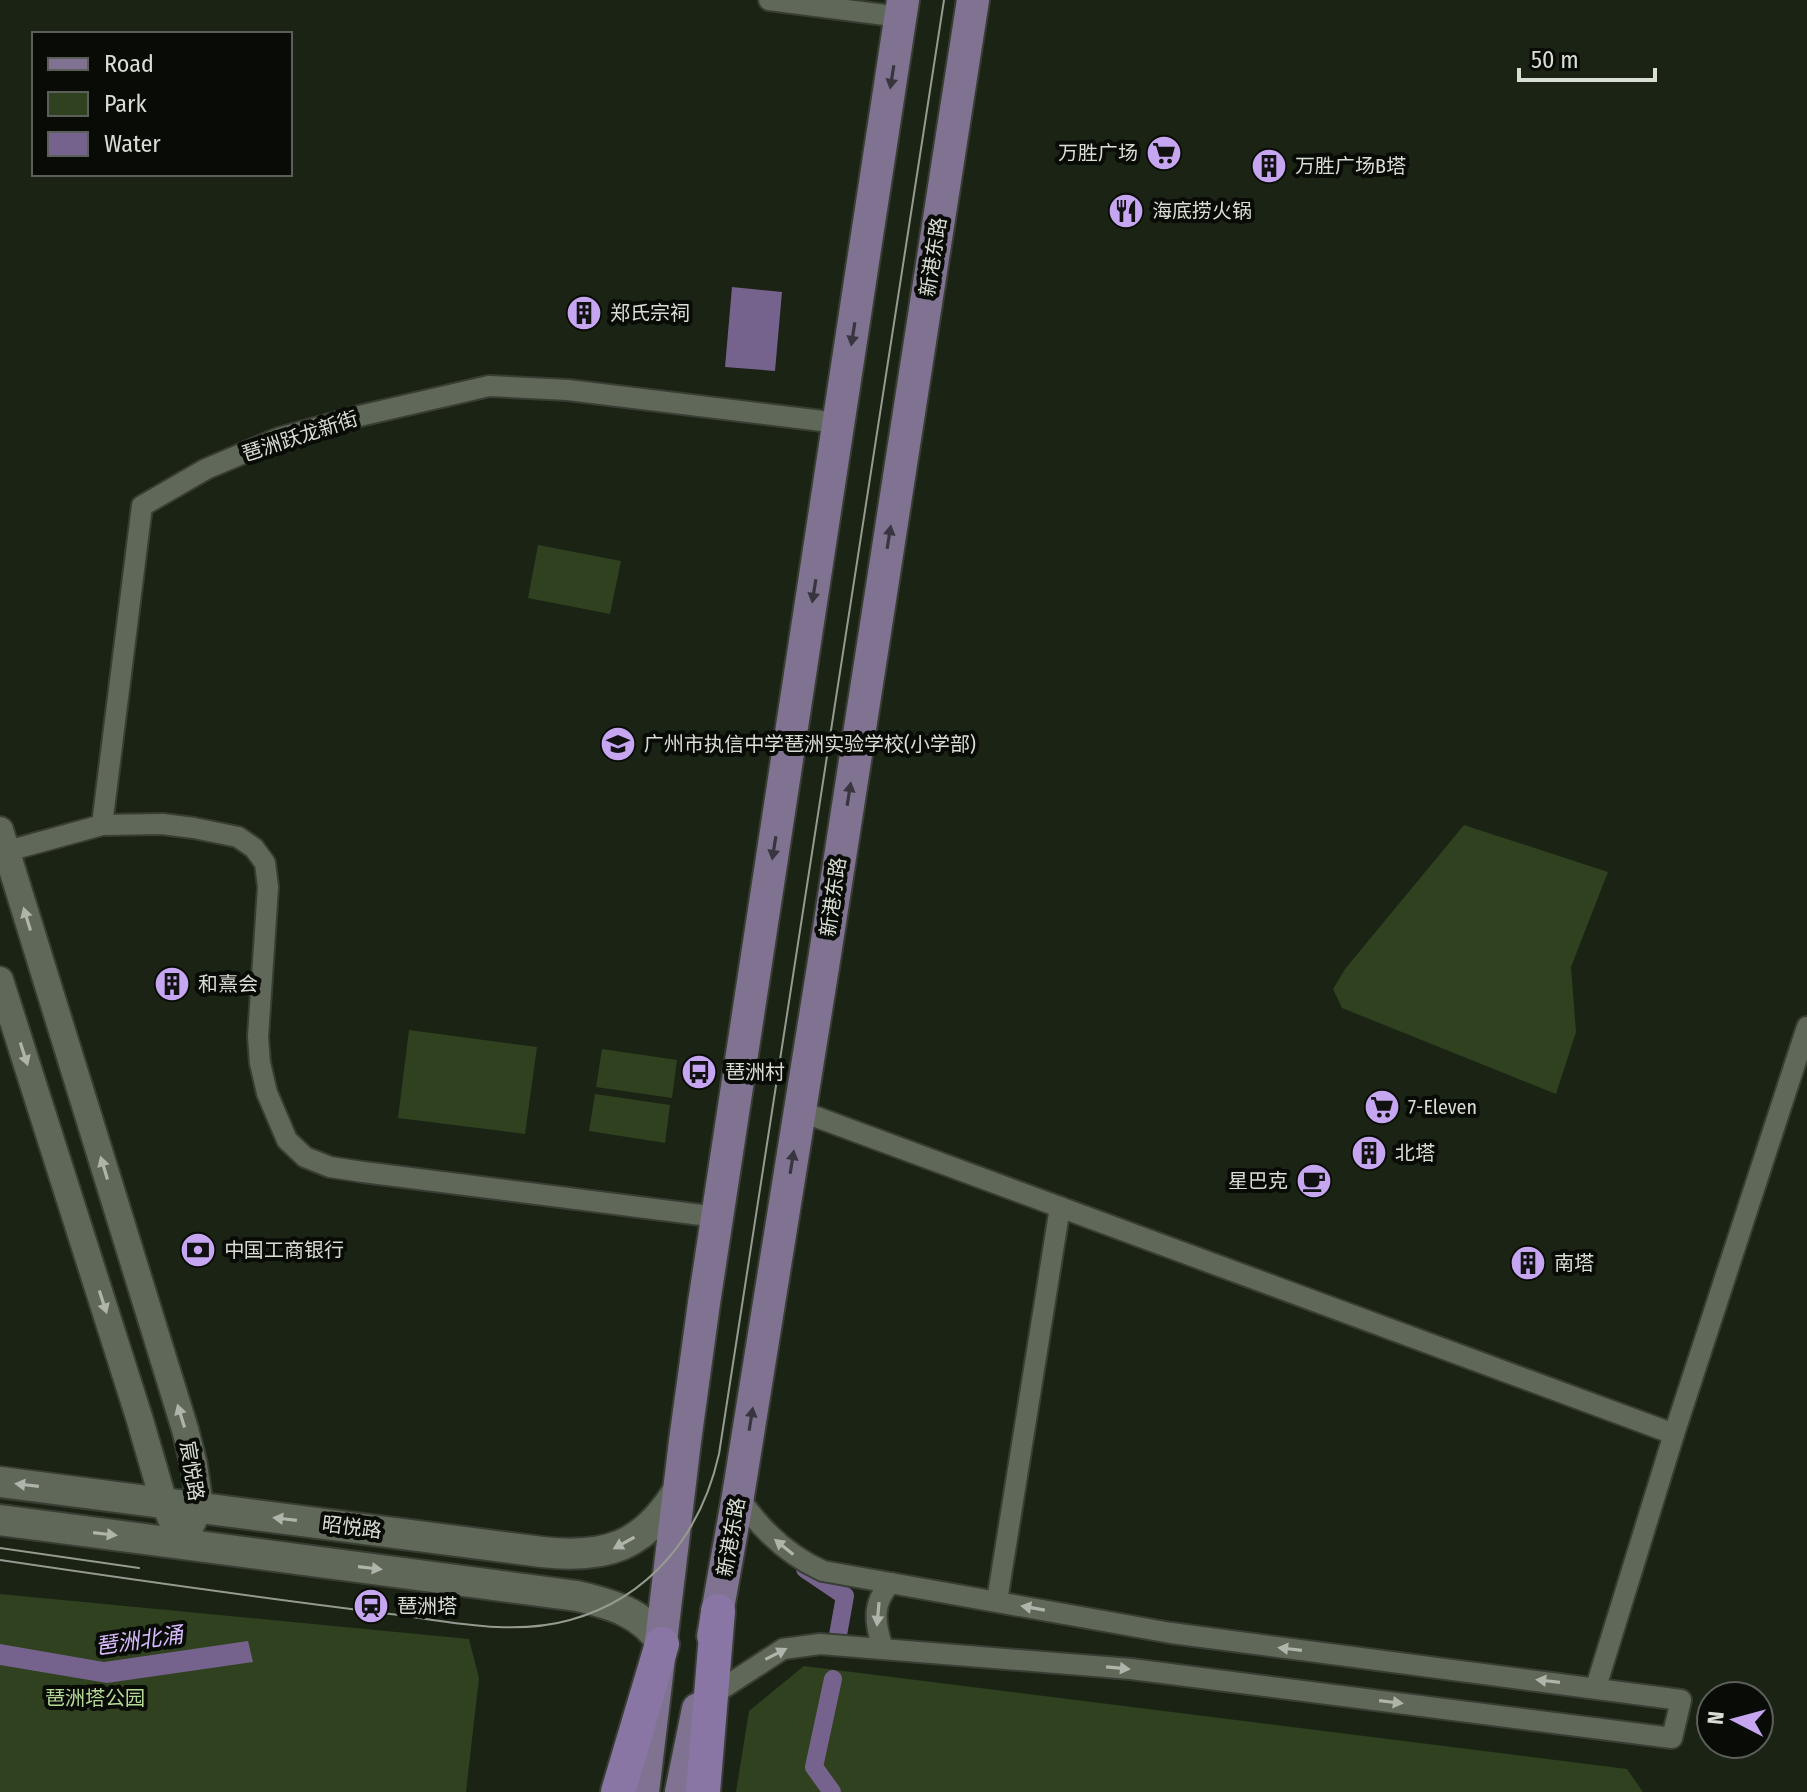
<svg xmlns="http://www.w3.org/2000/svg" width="1807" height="1792" viewBox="0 0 1807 1792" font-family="'Fira Sans Condensed','Noto Sans SC',sans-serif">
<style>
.green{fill:#2f411e}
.water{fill:#76638d}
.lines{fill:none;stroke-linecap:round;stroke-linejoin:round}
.canal{stroke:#76638d;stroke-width:18}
.minor-casing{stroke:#393e35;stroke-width:24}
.tertiary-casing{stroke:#393e35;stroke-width:30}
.secondary-casing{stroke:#393e35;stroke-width:34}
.primary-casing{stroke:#393e35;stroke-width:36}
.trunk-casing{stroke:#393e35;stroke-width:38}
.minor{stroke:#606959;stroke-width:20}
.tertiary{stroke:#606959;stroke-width:26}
.secondary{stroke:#606959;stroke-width:30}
.primary{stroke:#807392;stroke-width:32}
.trunk{stroke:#8a76a5;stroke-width:34}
.tram{stroke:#959b90;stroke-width:2}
.oneway{fill:#38353e}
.oneway2{fill:#afb5aa}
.labels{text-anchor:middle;stroke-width:8;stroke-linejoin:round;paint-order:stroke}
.poi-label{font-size:20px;fill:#d9ded5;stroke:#080b06;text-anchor:start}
.street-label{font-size:20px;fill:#d9ded5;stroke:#080b06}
.park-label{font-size:20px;fill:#b5d996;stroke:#080b06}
.water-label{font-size:22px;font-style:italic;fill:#d7bafd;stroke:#080b06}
</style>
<rect width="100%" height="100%" fill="#1b2315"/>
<!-- green -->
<g class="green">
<polygon points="538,545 621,561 610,614 528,598"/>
<polygon points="1464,825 1608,872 1571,967 1576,1032 1556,1094 1342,1008 1333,989 1345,969"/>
<polygon points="409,1030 537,1047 525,1134 398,1118"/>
<polygon points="602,1049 677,1060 672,1098 596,1087"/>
<polygon points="595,1094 670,1105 665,1143 589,1131"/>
<polygon points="0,1594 469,1639 479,1678 466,1792 0,1792"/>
<polygon points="804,1666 1627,1769 1643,1792 736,1792 749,1711"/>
</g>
<!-- water -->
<g class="water">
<polygon points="732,287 782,292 775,371 725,367"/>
<polygon points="248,1641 253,1662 107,1683 0,1665 0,1644 104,1662"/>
</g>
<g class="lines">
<!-- canal -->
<g class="canal">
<polyline points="805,1569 845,1596 838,1635"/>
<polyline points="832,1792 814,1767 833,1679"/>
</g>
<defs>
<g id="minor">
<polyline points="769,0 901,17"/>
<polyline points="102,825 162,824 194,828 238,837 254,848 265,863 268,887 258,1037 260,1063 267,1093 287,1140 305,1157 330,1167 363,1172 717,1217"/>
<polyline points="0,853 102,825 142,506 206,469 279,438 355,417 489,386 568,390 839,423"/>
<polyline points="800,1111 1674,1434"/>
<polyline points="997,1601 1060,1207"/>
<path d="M 883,1649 C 875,1624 871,1603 891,1583"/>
<polyline points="1596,1687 1674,1434 1807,1027"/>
<path d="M 708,1698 L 783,1649 L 820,1644 L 1131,1669 L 1672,1738 L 1681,1700 L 1171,1633 L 823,1571 C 787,1555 760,1529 738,1496"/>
</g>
<g id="tertiary">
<polyline points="0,830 185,1429 194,1465 200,1507 182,1544"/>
<polyline points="0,980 139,1417 164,1503 182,1544"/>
</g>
<g id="secondary">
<path d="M 0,1482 L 542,1552 C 606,1559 644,1547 679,1489"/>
<path d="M 0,1520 L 577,1596 C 611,1604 644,1613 662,1644"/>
</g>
<g id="primary">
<polyline points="713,1636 738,1496 823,967 973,0"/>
<polyline points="643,1792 685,1441 704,1303 903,0"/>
<polyline points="681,1792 698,1709"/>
</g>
<g id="trunk">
<polyline points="618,1792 662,1644"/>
<polyline points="703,1792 718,1611"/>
</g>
</defs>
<!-- minor casing -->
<use href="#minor" class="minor-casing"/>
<!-- tertiary casing -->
<use href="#tertiary" class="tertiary-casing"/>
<!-- secondary casing -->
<use href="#secondary" class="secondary-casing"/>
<!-- primary casing -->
<use href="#primary" class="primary-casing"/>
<!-- trunk casing -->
<use href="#trunk" class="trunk-casing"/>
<!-- minor -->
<use href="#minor" class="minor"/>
<!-- tertiary -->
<use href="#tertiary" class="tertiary"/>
<!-- secondary -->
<use href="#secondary" class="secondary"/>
<!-- primary -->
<use href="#primary" class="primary"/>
<!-- trunk -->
<use href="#trunk" class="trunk"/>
<!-- tram -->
<g class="tram">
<polyline points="0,1548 139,1568"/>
<path d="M 0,1560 C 128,1579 255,1597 383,1613 C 443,1620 510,1637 570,1620 C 650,1598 701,1534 719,1454 L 944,0"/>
</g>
</g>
<!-- one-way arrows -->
<defs><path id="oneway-solid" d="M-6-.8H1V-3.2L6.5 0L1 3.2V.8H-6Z" transform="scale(2)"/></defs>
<g class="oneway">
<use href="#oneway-solid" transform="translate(892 77) rotate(99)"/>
<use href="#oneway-solid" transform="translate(853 334) rotate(99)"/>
<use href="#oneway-solid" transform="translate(889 537) rotate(-81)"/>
<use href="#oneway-solid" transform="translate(814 591) rotate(99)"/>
<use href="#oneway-solid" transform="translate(849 794) rotate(-81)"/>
<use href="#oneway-solid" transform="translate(774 848) rotate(99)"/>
<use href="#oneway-solid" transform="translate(792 1162) rotate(-81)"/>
<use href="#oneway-solid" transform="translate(751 1419) rotate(-81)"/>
</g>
<g class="oneway2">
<use href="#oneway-solid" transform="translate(27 919) rotate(-107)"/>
<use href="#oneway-solid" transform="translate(24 1054) rotate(72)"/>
<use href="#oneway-solid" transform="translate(104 1168) rotate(-107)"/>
<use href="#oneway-solid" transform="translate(103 1302) rotate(72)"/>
<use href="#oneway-solid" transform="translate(181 1416) rotate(-107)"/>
<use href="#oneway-solid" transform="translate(27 1485) rotate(-173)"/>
<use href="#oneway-solid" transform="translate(285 1519) rotate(-173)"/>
<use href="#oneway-solid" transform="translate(105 1534) rotate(7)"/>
<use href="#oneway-solid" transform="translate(624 1543) rotate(151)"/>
<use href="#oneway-solid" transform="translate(784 1547) rotate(-141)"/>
<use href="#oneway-solid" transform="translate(370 1568) rotate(7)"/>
<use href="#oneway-solid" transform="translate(1033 1608) rotate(-170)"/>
<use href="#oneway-solid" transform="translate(878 1614) rotate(95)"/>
<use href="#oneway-solid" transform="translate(1290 1649) rotate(-173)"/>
<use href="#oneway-solid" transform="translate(776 1654) rotate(-27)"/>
<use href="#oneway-solid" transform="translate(1118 1668) rotate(5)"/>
<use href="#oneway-solid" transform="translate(1548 1681) rotate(-173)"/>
<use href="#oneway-solid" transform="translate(1391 1702) rotate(7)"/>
</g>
<!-- icons -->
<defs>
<symbol id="supermarket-disc" viewBox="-11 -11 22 22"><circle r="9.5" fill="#c6a6f0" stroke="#080b06"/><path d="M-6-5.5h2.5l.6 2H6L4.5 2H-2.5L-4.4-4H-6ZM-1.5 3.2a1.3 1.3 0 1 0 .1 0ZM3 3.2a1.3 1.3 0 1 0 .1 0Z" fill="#111"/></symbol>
<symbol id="building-disc" viewBox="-11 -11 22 22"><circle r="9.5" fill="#c6a6f0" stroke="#080b06"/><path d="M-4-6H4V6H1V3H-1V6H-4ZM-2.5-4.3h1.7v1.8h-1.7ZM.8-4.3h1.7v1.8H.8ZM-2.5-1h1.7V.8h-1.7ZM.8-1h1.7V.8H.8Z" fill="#111"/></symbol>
<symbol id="restaurant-disc" viewBox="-11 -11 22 22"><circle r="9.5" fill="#c6a6f0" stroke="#080b06"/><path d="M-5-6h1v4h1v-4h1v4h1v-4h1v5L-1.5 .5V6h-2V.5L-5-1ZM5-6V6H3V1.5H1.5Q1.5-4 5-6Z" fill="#111"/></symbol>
<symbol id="school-disc" viewBox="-11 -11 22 22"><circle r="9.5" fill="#c6a6f0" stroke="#080b06"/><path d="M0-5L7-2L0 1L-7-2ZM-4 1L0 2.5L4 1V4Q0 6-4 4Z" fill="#111"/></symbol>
<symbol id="bus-disc" viewBox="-11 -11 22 22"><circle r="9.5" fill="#c6a6f0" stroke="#080b06"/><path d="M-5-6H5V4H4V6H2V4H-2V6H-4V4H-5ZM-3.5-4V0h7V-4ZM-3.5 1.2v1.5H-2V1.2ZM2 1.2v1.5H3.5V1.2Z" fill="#111"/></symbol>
<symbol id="cafe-disc" viewBox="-11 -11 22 22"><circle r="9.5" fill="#c6a6f0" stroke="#080b06"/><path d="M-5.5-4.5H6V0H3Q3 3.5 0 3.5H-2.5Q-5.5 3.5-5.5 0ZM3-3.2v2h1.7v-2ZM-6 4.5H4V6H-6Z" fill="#111"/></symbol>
<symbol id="bank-disc" viewBox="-11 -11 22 22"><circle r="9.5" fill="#c6a6f0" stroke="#080b06"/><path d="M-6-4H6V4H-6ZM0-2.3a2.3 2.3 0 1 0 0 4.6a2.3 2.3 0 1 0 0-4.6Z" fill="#111"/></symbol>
<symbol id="station-disc" viewBox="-11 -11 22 22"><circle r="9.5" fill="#c6a6f0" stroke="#080b06"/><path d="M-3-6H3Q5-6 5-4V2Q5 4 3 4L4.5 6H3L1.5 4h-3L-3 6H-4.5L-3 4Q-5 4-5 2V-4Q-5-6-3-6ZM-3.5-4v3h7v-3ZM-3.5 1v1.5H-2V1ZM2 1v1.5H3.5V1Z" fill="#111"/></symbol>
</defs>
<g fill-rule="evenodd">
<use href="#supermarket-disc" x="1144" y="133" width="40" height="40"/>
<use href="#building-disc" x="1249" y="146" width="40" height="40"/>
<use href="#restaurant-disc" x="1106" y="191" width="40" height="40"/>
<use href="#building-disc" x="564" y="293" width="40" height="40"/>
<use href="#school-disc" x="598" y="724" width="40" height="40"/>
<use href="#building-disc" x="152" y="964" width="40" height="40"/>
<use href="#bus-disc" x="679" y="1052" width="40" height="40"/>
<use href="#supermarket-disc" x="1362" y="1087" width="40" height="40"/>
<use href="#building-disc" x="1349" y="1133" width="40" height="40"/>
<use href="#cafe-disc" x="1294" y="1161" width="40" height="40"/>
<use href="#bank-disc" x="178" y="1230" width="40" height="40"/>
<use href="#building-disc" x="1508" y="1243" width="40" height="40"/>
<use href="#station-disc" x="351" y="1586" width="40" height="40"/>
</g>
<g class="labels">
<!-- poi labels -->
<g class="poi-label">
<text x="1138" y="160" text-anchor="end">万胜广场</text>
<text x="1295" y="173">万胜广场B塔</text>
<text x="1152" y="218">海底捞火锅</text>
<text x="610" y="320">郑氏宗祠</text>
<text x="644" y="751">广州市执信中学琶洲实验学校(小学部)</text>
<text x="198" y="991">和熹会</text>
<text x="725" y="1079">琶洲村</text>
<text x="1408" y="1114">7-Eleven</text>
<text x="1395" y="1160">北塔</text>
<text x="1288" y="1188" text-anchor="end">星巴克</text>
<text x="224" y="1257">中国工商银行</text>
<text x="1554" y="1270">南塔</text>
<text x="397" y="1613">琶洲塔</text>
</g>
<!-- street labels -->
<g class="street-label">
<text transform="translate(933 257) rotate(-81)" y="7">新港东路</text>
<text transform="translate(300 436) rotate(-18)" y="7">琶洲跃龙新街</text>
<text transform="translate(833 897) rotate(-82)" y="7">新港东路</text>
<text transform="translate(192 1471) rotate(81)" y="7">宸悦路</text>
<text transform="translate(352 1527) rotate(7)" y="7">昭悦路</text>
<text transform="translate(731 1537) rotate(-80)" y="7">新港东路</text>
</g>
<!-- park labels -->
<g class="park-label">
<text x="95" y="1705">琶洲塔公园</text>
</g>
<!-- water labels -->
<g class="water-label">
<text transform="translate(139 1640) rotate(-8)" y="8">琶洲北涌</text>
</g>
</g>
<!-- legend -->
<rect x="32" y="32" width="260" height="144" fill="#080b06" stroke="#5c5f59" stroke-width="2"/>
<rect x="48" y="58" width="40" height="12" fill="#807392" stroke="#5c5f59" stroke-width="2"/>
<text x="104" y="72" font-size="24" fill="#d9ded5">Road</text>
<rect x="48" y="92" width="40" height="24" fill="#2f411e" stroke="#5c5f59" stroke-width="2"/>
<text x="104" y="112" font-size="24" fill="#d9ded5">Park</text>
<rect x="48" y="132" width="40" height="24" fill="#76638d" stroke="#5c5f59" stroke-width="2"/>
<text x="104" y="152" font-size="24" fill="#d9ded5">Water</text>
<!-- north arrow -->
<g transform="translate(1735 1720) rotate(276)"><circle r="38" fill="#080b06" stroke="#5c5f59" stroke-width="2"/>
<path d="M0-6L14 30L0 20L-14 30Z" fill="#c6a6f0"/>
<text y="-12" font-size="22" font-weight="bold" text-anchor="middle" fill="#d9ded5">N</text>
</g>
<!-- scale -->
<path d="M1519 68v12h136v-12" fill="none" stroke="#d9ded5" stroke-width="4"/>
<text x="1531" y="68" font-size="24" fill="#d9ded5" stroke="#080b06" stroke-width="6" paint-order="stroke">50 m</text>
</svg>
